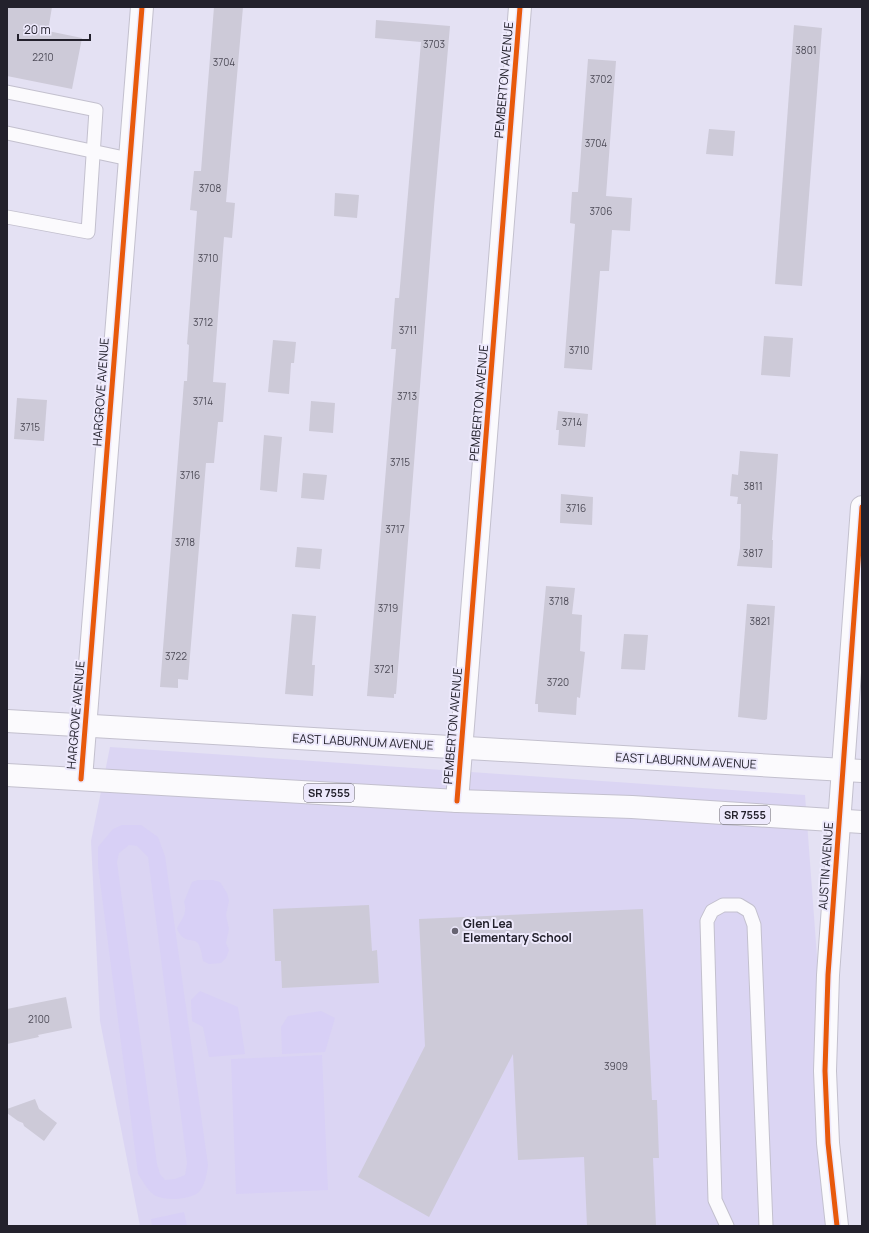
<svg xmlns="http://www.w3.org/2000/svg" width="869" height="1233" viewBox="0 0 869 1233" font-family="Manrope,sans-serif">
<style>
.built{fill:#dbd5f3}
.green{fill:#d8d0f6;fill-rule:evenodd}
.building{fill:#cdcad8}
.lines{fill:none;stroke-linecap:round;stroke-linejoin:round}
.lane-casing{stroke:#c3c0ce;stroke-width:15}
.street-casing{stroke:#c3c0ce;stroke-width:24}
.primary-casing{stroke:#c3c0ce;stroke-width:24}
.lane{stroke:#fbfafd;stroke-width:13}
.street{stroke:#fbfafd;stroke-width:22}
.primary{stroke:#fbfafd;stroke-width:22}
.cycleway-casing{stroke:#ede9fc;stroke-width:8}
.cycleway{stroke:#e8590c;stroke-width:5}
.poi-dot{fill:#676472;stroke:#ede9fc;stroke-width:1.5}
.labels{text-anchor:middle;stroke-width:4;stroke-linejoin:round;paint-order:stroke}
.number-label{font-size:10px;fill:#4e4c58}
.shield{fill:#ede9fc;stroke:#605d6a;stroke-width:1}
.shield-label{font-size:11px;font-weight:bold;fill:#23212c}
.street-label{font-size:12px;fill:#23212c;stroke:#ede9fc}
.poi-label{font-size:12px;font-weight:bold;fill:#23212c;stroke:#ede9fc;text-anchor:start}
</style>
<rect width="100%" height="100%" fill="#e4e1f3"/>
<!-- built -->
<polygon class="built" points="110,747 805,795 837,1226 140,1226 100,1021 91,841"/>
<!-- green -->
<g class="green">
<path d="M 122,825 L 141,825 L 158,837 L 165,856 L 208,1165 C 207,1174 205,1185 199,1192 C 190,1200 166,1201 156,1196 C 148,1192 143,1181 138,1174 L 98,866 L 98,847 L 113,829 ZM 129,845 L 137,846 L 148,857 L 187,1163 L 185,1175 L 175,1179 L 165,1180 L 160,1174 L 157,1164 L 117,862 L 119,853 Z"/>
<path d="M 198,880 L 213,880 L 220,882 L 227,893 L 229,901 L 226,915 L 229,929 L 226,943 L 229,950 L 226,958 L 221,963 L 209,964 L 203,961 C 202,956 201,949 199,945 C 195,936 185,946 177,929 C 181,919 188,914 184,902 L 192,882 Z"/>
<polygon points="200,991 238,1007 245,1054 209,1057 203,1027 192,1021 191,1000"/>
<polygon points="321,1011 335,1018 325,1052 282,1054 281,1027 288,1016"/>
<polygon points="322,1055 328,1190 236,1194 231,1059"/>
<polygon points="184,1212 187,1226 152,1226 151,1219"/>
</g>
<!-- building -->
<g class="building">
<polygon points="7,7 52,7 48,31 82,38 72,89 7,76"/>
<polygon points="214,7 243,7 226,202 235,203 232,238 224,237 213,382 226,383 223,422 218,422 214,463 206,463 188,680 178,679 178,688 160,687 184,381 187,381 189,345 187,344 197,211 190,210 194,171 201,171"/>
<polygon points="376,20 450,26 434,207 399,656 396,694 394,694 394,698 367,696 396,349 391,349 395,298 399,298 421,42 375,38"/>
<polygon points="794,25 822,28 802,286 775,284"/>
<polygon points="588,59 616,61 606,196 632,198 630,231 612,230 609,271 600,271 592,370 564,368 575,224 570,223 572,192 578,192"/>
<polygon points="709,129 735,131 733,156 706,154"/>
<polygon points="335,193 359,195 357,218 334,216"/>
<polygon points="764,336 793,338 790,377 761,375"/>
<polygon points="273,340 296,342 294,363 291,363 289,394 268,392"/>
<polygon points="17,398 47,400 44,441 14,439"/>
<polygon points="311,401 335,403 333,433 309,431"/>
<polygon points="558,411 588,414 585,447 558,445 559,430 556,430"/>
<polygon points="264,435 282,437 277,492 260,490"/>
<polygon points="740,451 778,454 772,540 773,540 772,568 737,566 740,548 741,504 737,504 738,497 730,496 732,474 738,475"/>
<polygon points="303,473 327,475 324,500 301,498"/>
<polygon points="561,494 593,497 592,525 560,523"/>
<polygon points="297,547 322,549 320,569 295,567"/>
<polygon points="546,586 575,588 572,614 582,615 580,651 585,652 580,698 577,697 576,715 538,712 538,704 535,704"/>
<polygon points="747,604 775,606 767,719 765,720 738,717"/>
<polygon points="292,614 316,616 312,665 315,665 313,696 285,694"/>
<polygon points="624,634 648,635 645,670 621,669"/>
<polygon points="369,905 372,951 377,950 379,983 282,988 281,961 275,961 273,909"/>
<polygon points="643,909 652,1100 657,1100 659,1158 653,1158 656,1226 587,1226 584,1157 518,1160 513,1054 429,1217 358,1177 425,1046 419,919"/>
<polygon points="66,997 72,1028 38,1035 39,1037 7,1044 7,1009"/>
<polygon points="35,1099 39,1109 57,1123 44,1141 24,1126 23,1123 18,1121 7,1113 7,1109"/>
</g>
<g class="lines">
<defs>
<g id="lane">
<polyline points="7,92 96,110 88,232 7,217"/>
<polyline points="7,133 129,159"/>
<polyline points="727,1226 715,1200 707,921 712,911 723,905 739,905 749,911 754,925 766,1226"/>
</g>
<g id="street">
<polyline points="81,779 142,7"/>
<polyline points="457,801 520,7"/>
<polyline points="837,1226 828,1143 825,1071 828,975 862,507"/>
</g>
<g id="primary">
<polyline points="7,721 862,771"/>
<polyline points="7,775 457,801 632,807 862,822"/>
</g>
</defs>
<!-- lane casing -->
<use href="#lane" class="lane-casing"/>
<!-- street casing -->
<use href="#street" class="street-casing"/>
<!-- primary casing -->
<use href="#primary" class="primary-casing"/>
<!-- lane -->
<use href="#lane" class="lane"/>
<!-- street -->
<use href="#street" class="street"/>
<!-- primary -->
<use href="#primary" class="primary"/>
<defs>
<g id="cycleway">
<polyline points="81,779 142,7"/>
<polyline points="457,801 520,7"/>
<polyline points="837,1226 828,1143 825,1071 828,975 862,507"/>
</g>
</defs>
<!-- cycleway casing -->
<use href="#cycleway" class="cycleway-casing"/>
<!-- cycleway -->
<use href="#cycleway" class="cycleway"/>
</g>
<!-- markers -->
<circle class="poi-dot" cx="455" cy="931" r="4"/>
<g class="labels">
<!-- number labels -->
<g class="number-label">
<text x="434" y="48">3703</text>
<text x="806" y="54">3801</text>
<text x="43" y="61">2210</text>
<text x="224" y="66">3704</text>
<text x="601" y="83">3702</text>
<text x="596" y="147">3704</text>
<text x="210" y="192">3708</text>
<text x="601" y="215">3706</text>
<text x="208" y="262">3710</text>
<text x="203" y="326">3712</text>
<text x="408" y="334">3711</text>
<text x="579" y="354">3710</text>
<text x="407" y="400">3713</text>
<text x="203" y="405">3714</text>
<text x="572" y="426">3714</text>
<text x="30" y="431">3715</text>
<text x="400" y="466">3715</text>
<text x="190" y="479">3716</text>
<text x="753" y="490">3811</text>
<text x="576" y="512">3716</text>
<text x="395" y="533">3717</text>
<text x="185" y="546">3718</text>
<text x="753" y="557">3817</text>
<text x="559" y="605">3718</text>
<text x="388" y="612">3719</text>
<text x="760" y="625">3821</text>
<text x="176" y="660">3722</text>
<text x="384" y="673">3721</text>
<text x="558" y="686">3720</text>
<text x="39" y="1023">2100</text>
<text x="616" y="1070">3909</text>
</g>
<!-- shield labels -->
<g class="shield">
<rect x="304" y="784" width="50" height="18" rx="3"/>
<rect x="720" y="806" width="50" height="18" rx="3"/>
</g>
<g class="shield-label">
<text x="329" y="797">SR 7555</text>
<text x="745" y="819">SR 7555</text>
</g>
<!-- street labels -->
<g class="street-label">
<text transform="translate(504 80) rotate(-85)" y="4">PEMBERTON AVENUE</text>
<text transform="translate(101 392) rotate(-86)" y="4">HARGROVE AVENUE</text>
<text transform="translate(479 403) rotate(-85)" y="4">PEMBERTON AVENUE</text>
<text transform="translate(76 715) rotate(-85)" y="4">HARGROVE AVENUE</text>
<text transform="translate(453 726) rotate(-85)" y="4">PEMBERTON AVENUE</text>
<text transform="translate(363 742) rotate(3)" y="4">EAST LABURNUM AVENUE</text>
<text transform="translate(686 761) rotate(3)" y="4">EAST LABURNUM AVENUE</text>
<text transform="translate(826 866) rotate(-86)" y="4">AUSTIN AVENUE</text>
</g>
<!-- poi labels -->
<g class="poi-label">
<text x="463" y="928">Glen Lea<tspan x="463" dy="14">Elementary School</tspan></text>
</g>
</g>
<!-- border -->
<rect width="869" height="1233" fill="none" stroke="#23212c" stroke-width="16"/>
<!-- scale -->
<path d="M18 34v6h72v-6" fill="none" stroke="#23212c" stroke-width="2"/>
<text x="24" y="34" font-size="12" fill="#23212c" stroke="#ede9fc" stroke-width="3" paint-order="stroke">20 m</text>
</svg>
